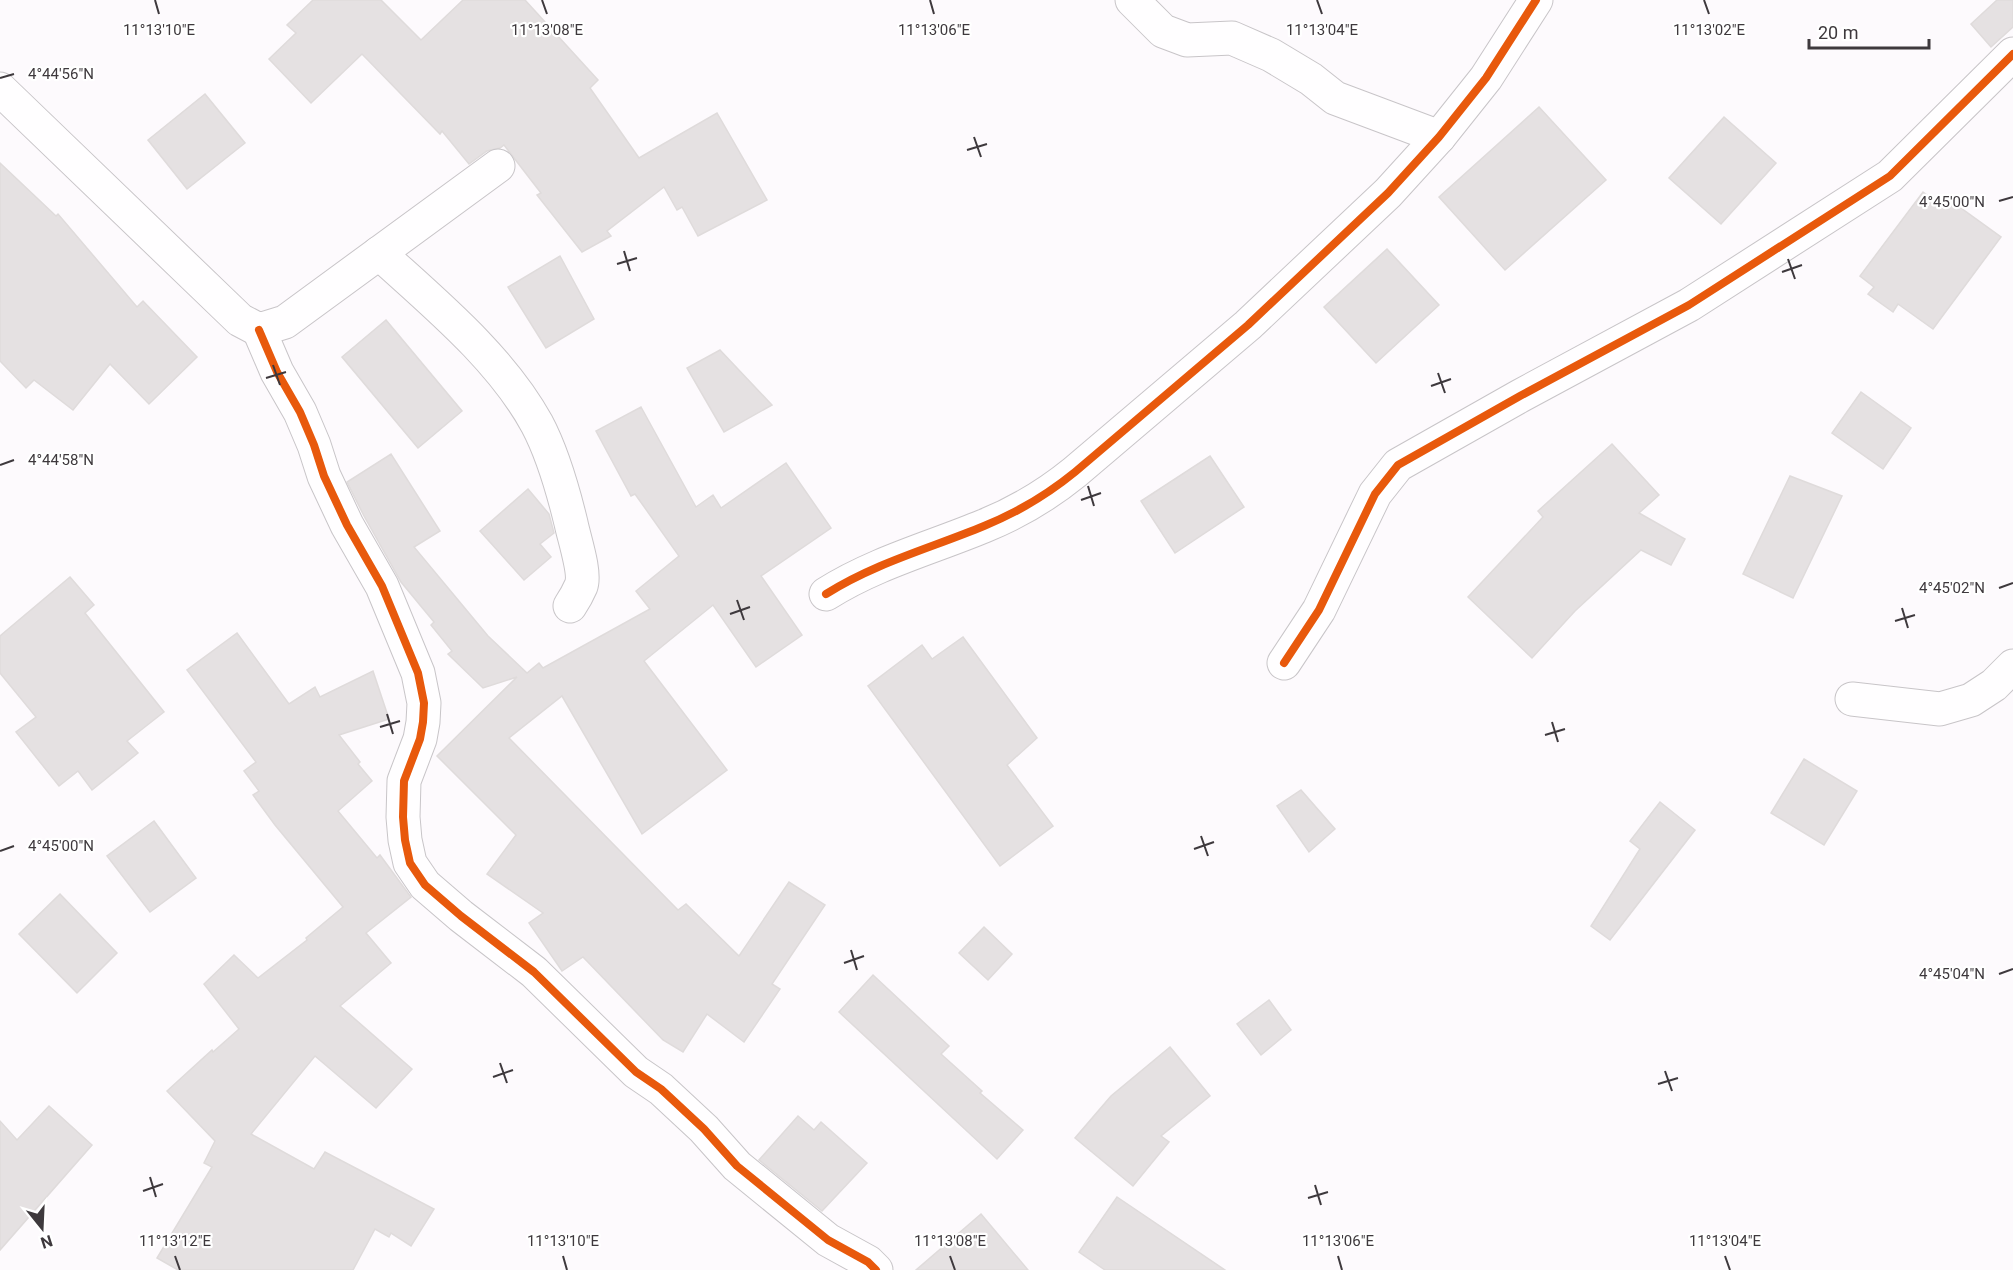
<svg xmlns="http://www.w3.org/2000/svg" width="2013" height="1270" viewBox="0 0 2013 1270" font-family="Roboto,sans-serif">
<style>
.building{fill:#e5e1e2;stroke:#dfdbdb;stroke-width:1.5}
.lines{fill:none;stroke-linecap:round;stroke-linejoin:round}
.street-casing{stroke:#c8c5c8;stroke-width:35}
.street{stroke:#fffeff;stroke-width:33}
.cycleway-casing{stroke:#fff;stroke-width:11}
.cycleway{stroke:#e8590c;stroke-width:8}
.ticks{fill:none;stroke:#3e393d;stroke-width:2}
.ticks-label{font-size:15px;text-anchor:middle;fill:#3e393d;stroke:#fff;stroke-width:4.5;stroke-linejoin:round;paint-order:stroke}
</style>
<rect width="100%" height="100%" fill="#fdfafd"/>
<!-- building -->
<g class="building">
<polygon points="313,0 381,0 421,40 463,0 525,0 598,80 590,88 639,158 717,113 767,200 698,236 682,207 677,210 664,187 607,231 611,236 582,252 537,195 541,193 504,145 500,148 487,151 469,164 442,131 440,134 362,54 311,103 269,59 296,33 287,25"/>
<polygon points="1997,0 2013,0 2013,27 1991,47 1971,24"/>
<polygon points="205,94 245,143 187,189 148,140"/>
<polygon points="1539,107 1606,180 1505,270 1439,197"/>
<polygon points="1724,117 1776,163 1721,224 1669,178"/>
<polygon points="0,163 56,216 58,214 137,307 143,301 197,357 149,404 110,364 73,410 34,380 26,388 0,361"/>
<polygon points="1923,192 1940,205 1947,198 2001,237 1933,329 1898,304 1893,312 1868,294 1874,287 1860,276"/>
<polygon points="1387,249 1439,305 1376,363 1324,307"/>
<polygon points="560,256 594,319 546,348 508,287"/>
<polygon points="386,320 462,411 418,448 342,357"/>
<polygon points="720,350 772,405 724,432 687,368"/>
<polygon points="1861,392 1911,428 1883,469 1832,433"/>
<polygon points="641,407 696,507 713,495 721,508 786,463 831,528 761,576 802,635 756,667 713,605 644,661 727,770 642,834 562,696 509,738 678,910 686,904 739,956 789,882 825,905 772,984 780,989 744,1042 707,1014 683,1052 663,1040 583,957 562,971 529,923 543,913 487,874 516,835 437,756 517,677 483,688 448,654 452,651 431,625 434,622 401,582 364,516 347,482 391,454 440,531 414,547 488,636 527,673 539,663 543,668 650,609 636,591 679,556 635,494 631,496 596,431"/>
<polygon points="1612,444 1659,495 1639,513 1685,539 1671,565 1641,550 1575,611 1532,658 1468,597 1543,517 1538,511"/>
<polygon points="1210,456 1244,507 1175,553 1141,501"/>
<polygon points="1790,476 1842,496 1793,598 1743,574"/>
<polygon points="528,489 549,514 554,533 540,544 551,557 524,580 480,531"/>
<polygon points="70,577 94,605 85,613 164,712 127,741 138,753 92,790 78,771 59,786 16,732 36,717 0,673 0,636"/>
<polygon points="237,633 289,704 315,687 320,697 373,671 389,719 339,735 360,762 358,764 372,781 338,811 377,858 380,855 411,897 366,933 391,963 340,1006 412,1069 376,1108 315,1056 251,1134 314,1169 325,1152 434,1209 411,1246 391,1233 389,1237 375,1229 353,1270 178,1270 157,1258 212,1167 204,1163 215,1141 167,1091 212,1050 213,1052 239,1029 204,984 234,955 258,978 307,940 306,938 343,907 275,825 253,795 259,791 244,771 256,762 187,670"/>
<polygon points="963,637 1037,738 1007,765 1053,826 1000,866 868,686 922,645 932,659"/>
<polygon points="1804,759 1857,791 1824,845 1771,813"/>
<polygon points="1301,790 1335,829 1309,852 1277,806"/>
<polygon points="1660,802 1695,830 1610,940 1591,926 1640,849 1630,841"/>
<polygon points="154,821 196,878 150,912 107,856"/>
<polygon points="60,894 117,953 77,993 19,934"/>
<polygon points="984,927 1012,954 988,980 959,953"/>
<polygon points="873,975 949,1046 941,1054 982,1091 980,1093 1023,1130 997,1159 839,1012"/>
<polygon points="1269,1000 1291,1030 1261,1055 1237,1024"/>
<polygon points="1170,1047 1210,1096 1161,1136 1169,1142 1133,1186 1075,1138 1111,1096"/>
<polygon points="49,1106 92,1145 0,1250 0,1121 17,1140"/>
<polygon points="798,1116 814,1130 821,1122 867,1163 822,1211 759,1160"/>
<polygon points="1117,1197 1225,1270 1105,1270 1079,1252"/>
<polygon points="981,1214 1028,1270 916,1270"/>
</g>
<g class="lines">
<defs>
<g id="street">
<polyline points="1132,0 1163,31 1187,40 1232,38 1271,55 1311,79 1335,98 1439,137"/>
<polyline points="0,89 240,320 259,330 285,322 498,166"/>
<path d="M 379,253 C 434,303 501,358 537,424 C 553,454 563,490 571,523 C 574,538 586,573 581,586 C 578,593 574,600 570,606"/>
<polyline points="259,330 277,372 300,412 314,445 324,476 347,525 382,586 418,673 424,703 423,722 420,739 404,781 403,817 405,840 410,863 425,885 461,916 534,972 636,1072 661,1089 704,1129 737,1166 828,1240 868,1262 876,1270"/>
<path d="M 826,594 C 875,563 931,548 984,526 C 1016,513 1048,494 1075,472 L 1248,325 L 1388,193 L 1439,137 L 1486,78 L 1536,0"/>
<polyline points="1284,663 1319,610 1375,494 1398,465 1520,396 1689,305 1890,176 2013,54"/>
<polyline points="1852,699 1940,709 1971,700 1994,685 2013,666"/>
</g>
</defs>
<!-- street casing -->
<use href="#street" class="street-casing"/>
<!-- street -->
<use href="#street" class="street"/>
<defs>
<g id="cycleway">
<polyline points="259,330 277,372 300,412 314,445 324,476 347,525 382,586 418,673 424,703 423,722 420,739 404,781 403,817 405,840 410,863 425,885 461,916 534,972 636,1072 661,1089 704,1129 737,1166 828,1240 868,1262 876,1270"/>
<path d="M 826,594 C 875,563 931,548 984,526 C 1016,513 1048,494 1075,472 L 1248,325 L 1388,193 L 1439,137 L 1486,78 L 1536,0"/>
<polyline points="1284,663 1319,610 1375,494 1398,465 1520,396 1689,305 1890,176 2013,54"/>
</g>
</defs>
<!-- cycleway casing -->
<use href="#cycleway" class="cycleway-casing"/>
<!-- cycleway -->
<use href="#cycleway" class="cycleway"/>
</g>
<!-- ticks -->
<path class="ticks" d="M 155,0 L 159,14M 542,0 L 547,14M 930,0 L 934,14M 1317,0 L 1322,14M 1704,0 L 1709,14M 0,78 L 14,74M 974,137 L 981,157M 967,150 L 987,144M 1999,201 L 2013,197M 624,251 L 630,271M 1788,259 L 1795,279M 617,264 L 637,258M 1782,272 L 1802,265M 273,365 L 280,385M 1438,373 L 1445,393M 266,378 L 286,372M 1431,386 L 1451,379M 0,465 L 14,460M 1088,486 L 1094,506M 1081,500 L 1101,493M 1999,588 L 2013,583M 737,600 L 744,620M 1902,608 L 1908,628M 730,614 L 750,607M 1895,621 L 1915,615M 387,714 L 393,734M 1552,722 L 1558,742M 380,727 L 400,721M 1545,735 L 1565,729M 1201,836 L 1208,856M 1194,849 L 1214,842M 0,851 L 14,846M 851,950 L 857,970M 844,963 L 864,956M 1999,974 L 2013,969M 500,1063 L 507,1083M 1665,1071 L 1672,1091M 493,1077 L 513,1070M 1658,1084 L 1678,1078M 150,1177 L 156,1197M 1315,1185 L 1321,1205M 143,1191 L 163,1184M 1308,1198 L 1328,1192M 175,1256 L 180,1270M 563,1256 L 567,1270M 950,1256 L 955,1270M 1338,1256 L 1342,1270M 1725,1256 L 1730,1270"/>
<g class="ticks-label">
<text x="159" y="35">11°13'10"E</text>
<text x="547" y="35">11°13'08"E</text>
<text x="934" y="35">11°13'06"E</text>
<text x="1322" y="35">11°13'04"E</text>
<text x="1709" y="35">11°13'02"E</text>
<text x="61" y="79">4°44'56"N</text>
<text x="1952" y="207">4°45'00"N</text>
<text x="61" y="465">4°44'58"N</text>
<text x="1952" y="593">4°45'02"N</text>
<text x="61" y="851">4°45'00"N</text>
<text x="1952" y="979">4°45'04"N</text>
<text x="175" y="1246">11°13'12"E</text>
<text x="563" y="1246">11°13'10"E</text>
<text x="950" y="1246">11°13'08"E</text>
<text x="1338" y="1246">11°13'06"E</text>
<text x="1725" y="1246">11°13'04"E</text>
</g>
<!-- north arrow -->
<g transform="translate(42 1228) rotate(162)" stroke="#ffffff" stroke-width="4.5" paint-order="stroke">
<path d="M0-4.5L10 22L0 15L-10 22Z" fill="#3e393d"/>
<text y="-9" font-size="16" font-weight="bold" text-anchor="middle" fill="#3e393d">N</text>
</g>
<!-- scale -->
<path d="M1809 39v9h120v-9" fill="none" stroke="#3e393d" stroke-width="3"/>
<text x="1818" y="39" font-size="18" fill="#3e393d" stroke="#ffffff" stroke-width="4.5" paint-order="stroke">20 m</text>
</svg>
